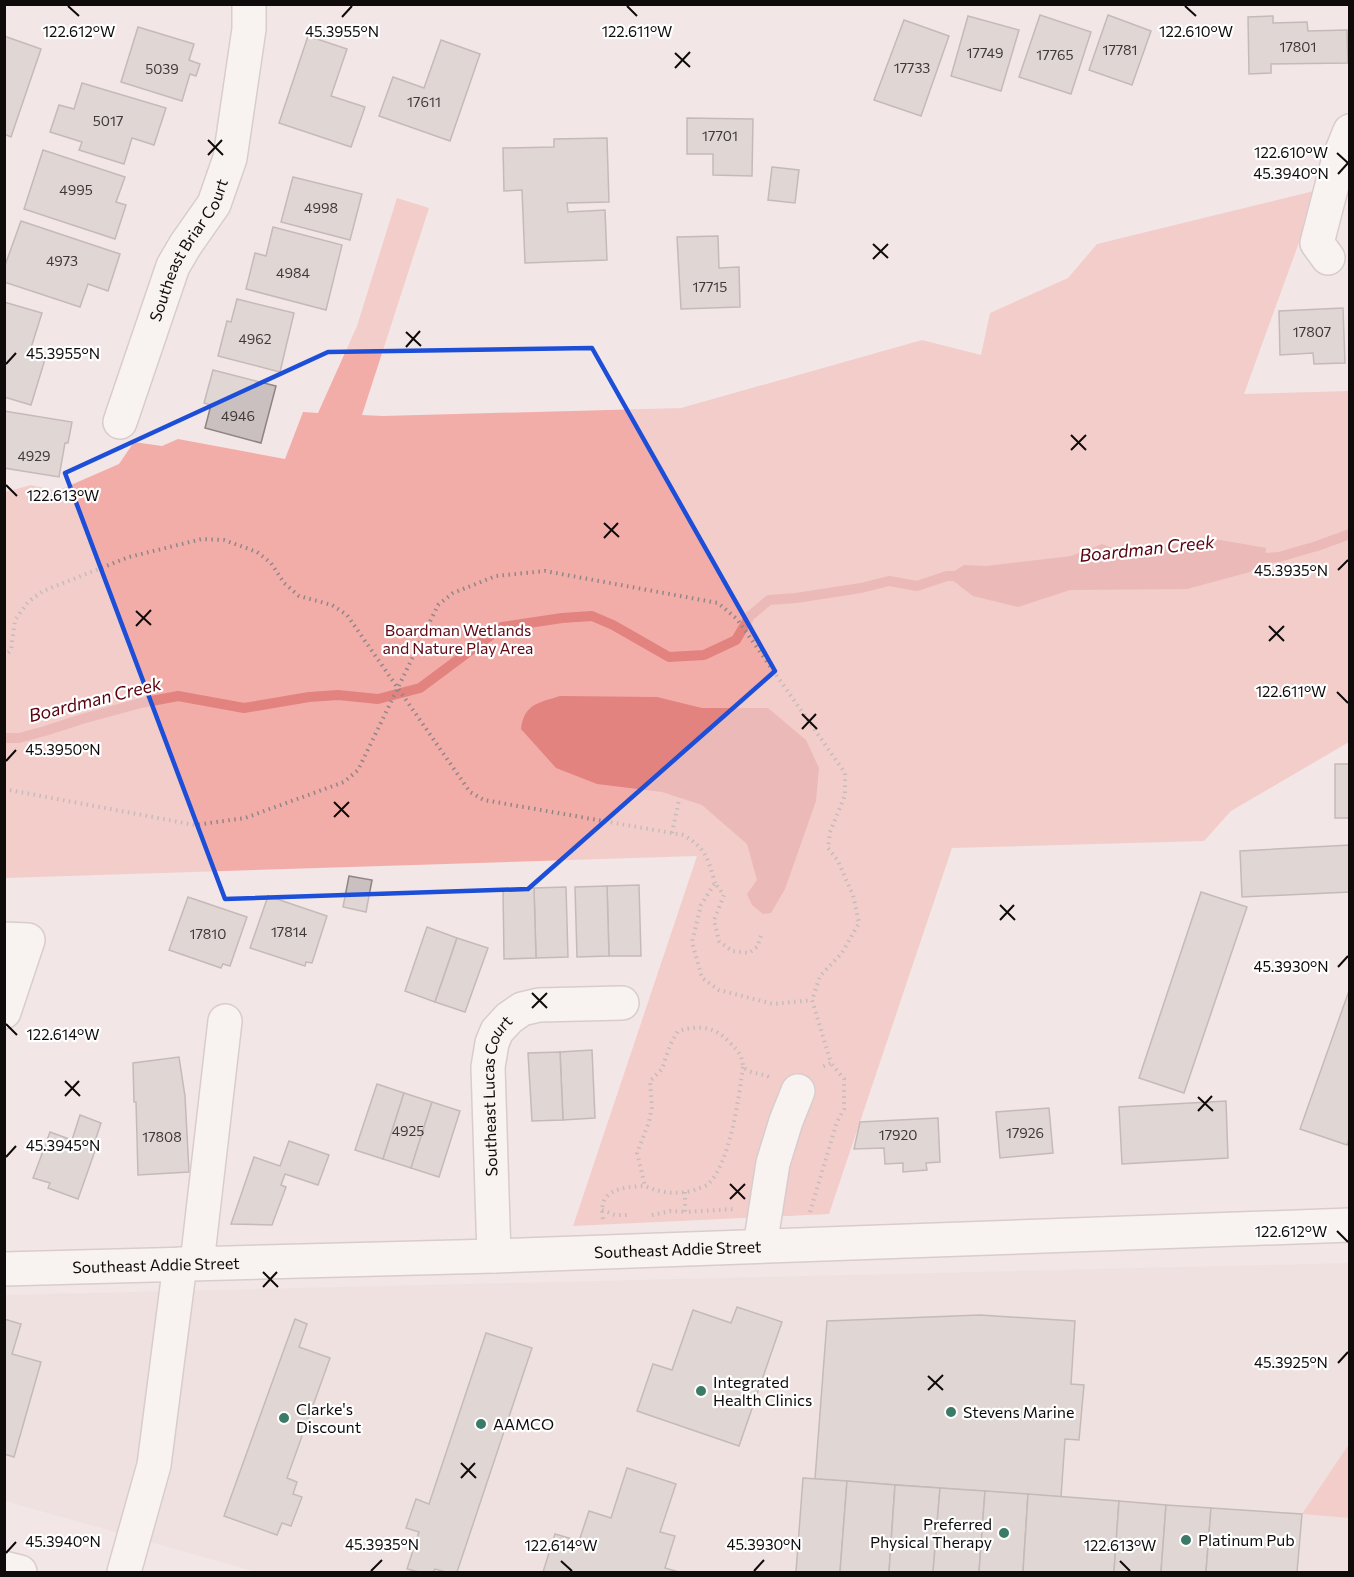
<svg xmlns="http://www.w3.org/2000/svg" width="1354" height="1577" viewBox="0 0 1354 1577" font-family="Commissioner,sans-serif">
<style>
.built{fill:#ecd9d8}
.green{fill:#f3ada9}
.water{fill:#e28380}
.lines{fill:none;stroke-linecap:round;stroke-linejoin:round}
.stream{stroke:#e28380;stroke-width:10}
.building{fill:#cac0bf;stroke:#8e8483;stroke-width:1.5}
.minor-casing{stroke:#b8adad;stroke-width:36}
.major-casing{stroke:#b8adad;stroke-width:36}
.path{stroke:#8f8786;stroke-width:4;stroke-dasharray:1.5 4.5;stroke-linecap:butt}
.minor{stroke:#fff;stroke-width:33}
.major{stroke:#fff;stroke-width:33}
.marked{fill:none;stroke:#1d4ed8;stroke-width:4.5;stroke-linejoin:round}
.ticks{fill:none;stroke:#0f0b0b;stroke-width:2}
.poi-dot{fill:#3a7a67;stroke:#fff;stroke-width:2}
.labels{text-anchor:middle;stroke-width:4.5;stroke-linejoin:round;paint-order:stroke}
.number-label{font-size:14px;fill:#3e3838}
.street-label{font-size:16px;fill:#0f0b0b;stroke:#fff}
.park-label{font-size:16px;fill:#5f0813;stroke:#fff}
.poi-label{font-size:16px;fill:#0f0b0b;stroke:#fff;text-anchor:start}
.water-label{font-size:18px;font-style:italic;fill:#5a010e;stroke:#fff}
.ticks-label{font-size:15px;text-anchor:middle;fill:#0f0b0b;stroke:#fff;stroke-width:4.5;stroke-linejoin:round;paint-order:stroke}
</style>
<rect width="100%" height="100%" fill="#f2e7e6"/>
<!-- built -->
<polygon class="built" points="1349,1263 1349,1444 1302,1514 1349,1518 1349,1572 256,1572 5,1501 4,1295"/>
<!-- green -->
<g class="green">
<polygon points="1318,190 1244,394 1349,391 1349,742 1231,811 1204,841 952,848 829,1214 573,1226 697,856 5,878 5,492 31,485 57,491 119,464 134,442 162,446 178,439 285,459 303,412 318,413 357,326 397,198 429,208 362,415 383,416 681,408 922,340 981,355 990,313 1068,278 1097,244"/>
<polygon points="1349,1444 1349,1518 1302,1514"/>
</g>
<!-- water -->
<g class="water">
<polygon points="1215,539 1266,548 1265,558 1250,572 1187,589 1070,590 1018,607 973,596 947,576 964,565 986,566 1071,556 1102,544 1123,552"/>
<path d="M 560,696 L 657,697 L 702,708 L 768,708 L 806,740 L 819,768 L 816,801 L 785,889 L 771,913 L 763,914 L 752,905 L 747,894 L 757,880 L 747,844 L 702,805 L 662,792 L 597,784 L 556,768 L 521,729 C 524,704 538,703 560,696 Z"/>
</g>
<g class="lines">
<!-- stream -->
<g class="stream">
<polyline points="1252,559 1279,557 1317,546 1350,534"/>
<polyline points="4,738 19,738 45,731 82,719 141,703 178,696 244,708 309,697 338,695 378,699 420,688 502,627 562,618 592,616 613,625 669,657 704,655 736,640 750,616 769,600 796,598 861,588 889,581 917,586 947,576 960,576"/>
</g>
</g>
<!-- building -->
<g class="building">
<polygon points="1040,15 1091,32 1071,94 1019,77"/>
<polygon points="1108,15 1151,31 1132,85 1089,70"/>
<polygon points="968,16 1019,30 1001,91 951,76"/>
<polygon points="1273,16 1273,23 1307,22 1308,31 1347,30 1348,63 1271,64 1271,73 1249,74 1248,17"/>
<polygon points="904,20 949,36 921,116 874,100"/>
<polygon points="138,27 194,44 189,60 200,64 196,76 190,74 182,101 121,82"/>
<polygon points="4,36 41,49 11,137 4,134"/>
<polygon points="308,36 347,49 331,96 365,107 351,147 279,123"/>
<polygon points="441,40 480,54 450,141 379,116 393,77 424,88"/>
<polygon points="82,83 166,108 154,145 132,138 124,164 79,150 82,142 50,132 59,105 74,109"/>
<polygon points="687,118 753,119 752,176 713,175 713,154 687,154"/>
<polygon points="607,138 609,202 567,203 568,212 605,210 607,260 525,263 522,190 504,191 503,148 554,147 554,139"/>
<polygon points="43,150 125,177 116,202 126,205 115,239 24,209"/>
<polygon points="772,167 799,170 795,203 768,200"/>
<polygon points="293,177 362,194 350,240 281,222"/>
<polygon points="21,221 120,254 108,291 88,284 80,307 4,282 4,268"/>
<polygon points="273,227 342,245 326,310 246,289 255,253 266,256"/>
<polygon points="718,236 719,268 739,267 740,307 681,309 677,237"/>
<polygon points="237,299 294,313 280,372 218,356 227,321 231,322"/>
<polygon points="4,302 42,313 30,351 46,356 31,405 4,397"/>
<polygon points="1343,308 1345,363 1314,364 1313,353 1280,355 1279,311"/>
<polygon points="213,370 276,386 261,443 205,428 211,405 204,403"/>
<polygon points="4,411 72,422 68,443 65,443 59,477 4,468"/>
<rect x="1335" y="764" width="15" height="54"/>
<polygon points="1350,845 1350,892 1242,897 1240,851"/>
<polygon points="349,876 372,880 366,912 343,907"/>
<polygon points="639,885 641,956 609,956 607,886"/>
<polygon points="607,886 609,956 577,957 575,887"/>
<polygon points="566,887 568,957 536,958 534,888"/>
<polygon points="534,888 536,958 504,959 503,889"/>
<polygon points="1201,892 1247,907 1184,1093 1139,1078"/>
<polygon points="268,896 327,916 312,963 306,962 305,966 250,948"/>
<polygon points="188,897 247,917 230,966 223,964 221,968 169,950"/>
<polygon points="427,927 457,938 435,1002 405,991"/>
<polygon points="457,938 488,948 465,1012 435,1002"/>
<polygon points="1350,988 1350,1137 1347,1145 1300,1129"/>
<polygon points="592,1050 595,1118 563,1120 560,1052"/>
<polygon points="560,1052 563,1120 532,1121 528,1053"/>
<polygon points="179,1057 185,1096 189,1172 138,1175 136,1102 134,1102 133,1063"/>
<polygon points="377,1084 404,1093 383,1159 355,1150"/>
<polygon points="404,1093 432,1102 411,1168 383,1159"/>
<polygon points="1226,1101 1228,1158 1122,1164 1119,1107"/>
<polygon points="432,1102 460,1111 439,1177 411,1168"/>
<polygon points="1049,1108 1053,1153 1000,1158 996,1112"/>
<polygon points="80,1115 101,1123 93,1147 96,1148 78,1199 48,1188 50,1183 33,1178 50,1132 72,1140"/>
<polygon points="938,1118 940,1162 926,1163 927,1170 903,1172 903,1163 885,1164 884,1148 854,1149 860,1122"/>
<polygon points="289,1141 329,1155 318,1185 285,1174 281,1185 286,1187 272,1225 231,1224 254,1157 280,1166"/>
<polygon points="737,1307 782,1322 739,1446 637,1411 653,1364 672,1370 693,1310 731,1323"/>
<polygon points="980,1315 1075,1321 1071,1384 1084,1385 1079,1440 1065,1439 1061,1497 815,1479 827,1321"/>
<polygon points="4,1319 21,1324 12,1354 41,1362 14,1457 4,1454"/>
<polygon points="295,1319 307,1324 299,1347 330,1358 287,1478 297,1482 293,1494 302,1497 291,1526 282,1523 277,1535 224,1516"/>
<polygon points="486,1333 532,1348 457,1572 446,1572 435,1569 433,1572 419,1572 407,1569 419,1532 406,1528 416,1499 429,1504"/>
<polygon points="627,1468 676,1484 660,1532 675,1536 665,1568 679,1572 543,1572 555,1534 579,1541 589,1511 611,1518"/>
<polygon points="803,1478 847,1481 840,1572 796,1572"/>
<polygon points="847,1481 895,1485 889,1572 840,1572"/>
<polygon points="895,1485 940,1488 933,1572 889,1572"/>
<polygon points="940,1488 985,1491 979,1572 933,1572"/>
<polygon points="985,1491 1028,1494 1023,1572 979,1572"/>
<polygon points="1028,1494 1119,1501 1114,1572 1023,1572"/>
<polygon points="1119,1501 1166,1505 1161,1572 1114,1572"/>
<polygon points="1166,1505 1211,1508 1206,1572 1161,1572"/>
<polygon points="1211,1508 1302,1514 1297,1572 1206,1572"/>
</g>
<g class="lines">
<defs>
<g id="minor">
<polyline points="1328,258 1317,243 1339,158 1350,131"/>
<path id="s1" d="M 120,422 L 173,266 L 186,244 L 214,204 L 230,158 L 249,29 L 249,4"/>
<polyline points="4,939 28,940 4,1012"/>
<polyline points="760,1246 773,1163 786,1121 798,1091"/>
<path id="s2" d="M 494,1256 L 488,1067 L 492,1043 L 497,1031 L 509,1018 L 522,1009 L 539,1005 L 622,1003"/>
<polyline points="197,1263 225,1021"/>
<path id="s3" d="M 4,1269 L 494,1256 L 1350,1225"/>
<polyline points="124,1572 154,1465 180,1264"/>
</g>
<polyline id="major" points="4,1568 20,1572"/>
</defs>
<!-- minor casing -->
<use href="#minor" class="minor-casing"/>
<!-- major casing -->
<use href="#major" class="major-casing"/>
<!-- path -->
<g class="path">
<path d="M 4,657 L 11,650 L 15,620 L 28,602 L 43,591 L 129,557 L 202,539 L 224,540 L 257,552 L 271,563 L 284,583 L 299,596 L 332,605 L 347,615 L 470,792 L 484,800 L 683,835 C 706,848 708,859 715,883"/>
<polyline points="4,789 195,825 245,818 344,782 358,770 438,605 453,593 496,576 545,571 718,603 737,619 845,773 845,795 830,832 828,848 838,861 853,895 859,923 842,953 820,976 812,1000 831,1063 820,1068"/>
<polyline points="672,833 679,800"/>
<polyline points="761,936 757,947 749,953 732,951 719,941 714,920 724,895 715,883 701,905 692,942 702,978 719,990 773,1004 812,1000"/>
<path d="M 743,1067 C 739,1096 730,1166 707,1185 C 704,1187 698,1188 694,1190 C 677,1195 662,1193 645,1186 L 637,1153 L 649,1122 L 652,1107 L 650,1081 L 662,1069 L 670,1045 L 678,1031 C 700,1025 715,1026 730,1043 C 739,1052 742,1055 743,1067 C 752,1075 758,1072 769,1077"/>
<polyline points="685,1192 685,1212 734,1209"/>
<polyline points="602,1210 615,1215 627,1215"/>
<polyline points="810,1212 837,1122 844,1109 844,1079 831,1063"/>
<polyline points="652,1215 671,1211 685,1212"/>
<path d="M 603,1219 C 597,1189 622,1187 645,1186"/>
</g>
<!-- minor -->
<use href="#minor" class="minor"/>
<!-- major -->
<use href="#major" class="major"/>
</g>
<!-- marked area -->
<path d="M0 0H1354V1577H0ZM 592,348 L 775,671 L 528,889 L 225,899 L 65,473 L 328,352 Z" fill="#f2e7e6" fill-opacity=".55" fill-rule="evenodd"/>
<path class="marked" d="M 592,348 L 775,671 L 528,889 L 225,899 L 65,473 L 328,352 Z"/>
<!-- ticks -->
<path class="ticks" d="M 68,6 L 79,16M 627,6 L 637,16M 1185,6 L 1196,16M 342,17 L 352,6M 675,53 L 690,67M 675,68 L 690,52M 208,140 L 223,155M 1337,153 L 1348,163M 208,155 L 222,140M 1338,174 L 1348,163M 873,244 L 888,258M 873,259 L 888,244M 406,332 L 421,346M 406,347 L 420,331M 6,364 L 16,353M 1071,435 L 1086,450M 1071,450 L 1086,435M 6,485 L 17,496M 604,523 L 619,537M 604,538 L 618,523M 1338,570 L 1348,560M 136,611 L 151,625M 136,626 L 151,610M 1269,626 L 1284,641M 1269,641 L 1284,626M 1337,692 L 1348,703M 802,714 L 817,729M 802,729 L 816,714M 6,761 L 16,750M 334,802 L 349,817M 334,817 L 349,802M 1000,905 L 1015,920M 1000,920 L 1014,905M 1338,967 L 1348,956M 532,993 L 547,1008M 532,1008 L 547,993M 6,1024 L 17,1035M 65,1081 L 80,1096M 65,1096 L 79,1081M 1198,1097 L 1213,1111M 1198,1111 L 1212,1096M 6,1157 L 16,1146M 730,1184 L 745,1199M 730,1199 L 745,1184M 1337,1231 L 1348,1242M 263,1272 L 278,1287M 263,1287 L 277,1272M 1338,1363 L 1348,1352M 928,1376 L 943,1390M 928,1390 L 943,1375M 461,1463 L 476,1478M 461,1478 L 475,1463M 6,1553 L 16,1542M 561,1561 L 572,1571M 1120,1561 L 1130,1571M 371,1571 L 382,1560M 754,1571 L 764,1560"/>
<!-- markers -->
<g class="poi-dot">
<circle cx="701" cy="1391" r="6"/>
<circle cx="951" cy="1412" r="6"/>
<circle cx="284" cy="1418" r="6"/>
<circle cx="481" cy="1424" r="6"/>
<circle cx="1004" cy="1533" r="6"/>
<circle cx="1186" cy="1540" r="6"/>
</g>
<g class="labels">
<!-- number labels -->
<g class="number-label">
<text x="1298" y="52">17801</text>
<text x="1120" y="55">17781</text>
<text x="985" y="58">17749</text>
<text x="1055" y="60">17765</text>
<text x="912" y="73">17733</text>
<text x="162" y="74">5039</text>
<text x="424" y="107">17611</text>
<text x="108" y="126">5017</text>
<text x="720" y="141">17701</text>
<text x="76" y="195">4995</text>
<text x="321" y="213">4998</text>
<text x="62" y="266">4973</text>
<text x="293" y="278">4984</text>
<text x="710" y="292">17715</text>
<text x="1312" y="337">17807</text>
<text x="255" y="344">4962</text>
<text x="238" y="421">4946</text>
<text x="34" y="461">4929</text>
<text x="289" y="937">17814</text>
<text x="208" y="939">17810</text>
<text x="408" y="1136">4925</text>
<text x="1025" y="1138">17926</text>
<text x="898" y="1140">17920</text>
<text x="162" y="1142">17808</text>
</g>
<!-- street labels -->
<g class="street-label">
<text dy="6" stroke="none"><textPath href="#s1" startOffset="186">Southeast Briar Court</textPath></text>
<text dy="6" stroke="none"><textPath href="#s2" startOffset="162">Southeast Lucas Court</textPath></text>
<text dy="6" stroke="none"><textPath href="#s3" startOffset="674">Southeast Addie Street</textPath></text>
<text dy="6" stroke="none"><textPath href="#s3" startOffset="152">Southeast Addie Street</textPath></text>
</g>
<!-- park labels -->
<g class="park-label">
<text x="458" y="636">Boardman Wetlands<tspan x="458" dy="18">and Nature Play Area</tspan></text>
</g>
<!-- poi labels -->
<g class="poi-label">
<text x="713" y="1388">Integrated<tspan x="713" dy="18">Health Clinics</tspan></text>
<text x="296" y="1415">Clarke's<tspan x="296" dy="18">Discount</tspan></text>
<text x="963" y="1418">Stevens Marine</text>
<text x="493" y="1430">AAMCO</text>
<text x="992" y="1530" text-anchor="end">Preferred<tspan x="992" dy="18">Physical Therapy</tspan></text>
<text x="1198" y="1546">Platinum Pub</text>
</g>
<!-- water labels -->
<g class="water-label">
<text transform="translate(1147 549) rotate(-6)" y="6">Boardman Creek</text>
<text transform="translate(95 700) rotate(-14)" y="6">Boardman Creek</text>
</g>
</g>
<g class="ticks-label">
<text x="79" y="37">122.612°W</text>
<text x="637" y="37">122.611°W</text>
<text x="1196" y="37">122.610°W</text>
<text x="342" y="37">45.3955°N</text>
<text x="1291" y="158">122.610°W</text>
<text x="1291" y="179">45.3940°N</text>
<text x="63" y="359">45.3955°N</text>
<text x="63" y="501">122.613°W</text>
<text x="1291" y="576">45.3935°N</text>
<text x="1291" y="697">122.611°W</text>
<text x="63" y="755">45.3950°N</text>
<text x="1291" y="972">45.3930°N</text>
<text x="63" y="1040">122.614°W</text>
<text x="63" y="1151">45.3945°N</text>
<text x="1291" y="1237">122.612°W</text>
<text x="1291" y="1368">45.3925°N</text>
<text x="63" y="1547">45.3940°N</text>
<text x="382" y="1550">45.3935°N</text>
<text x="764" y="1550">45.3930°N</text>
<text x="561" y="1551">122.614°W</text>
<text x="1120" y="1551">122.613°W</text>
</g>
<!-- border -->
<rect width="1354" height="1577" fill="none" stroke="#0f0b0b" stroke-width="12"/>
</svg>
